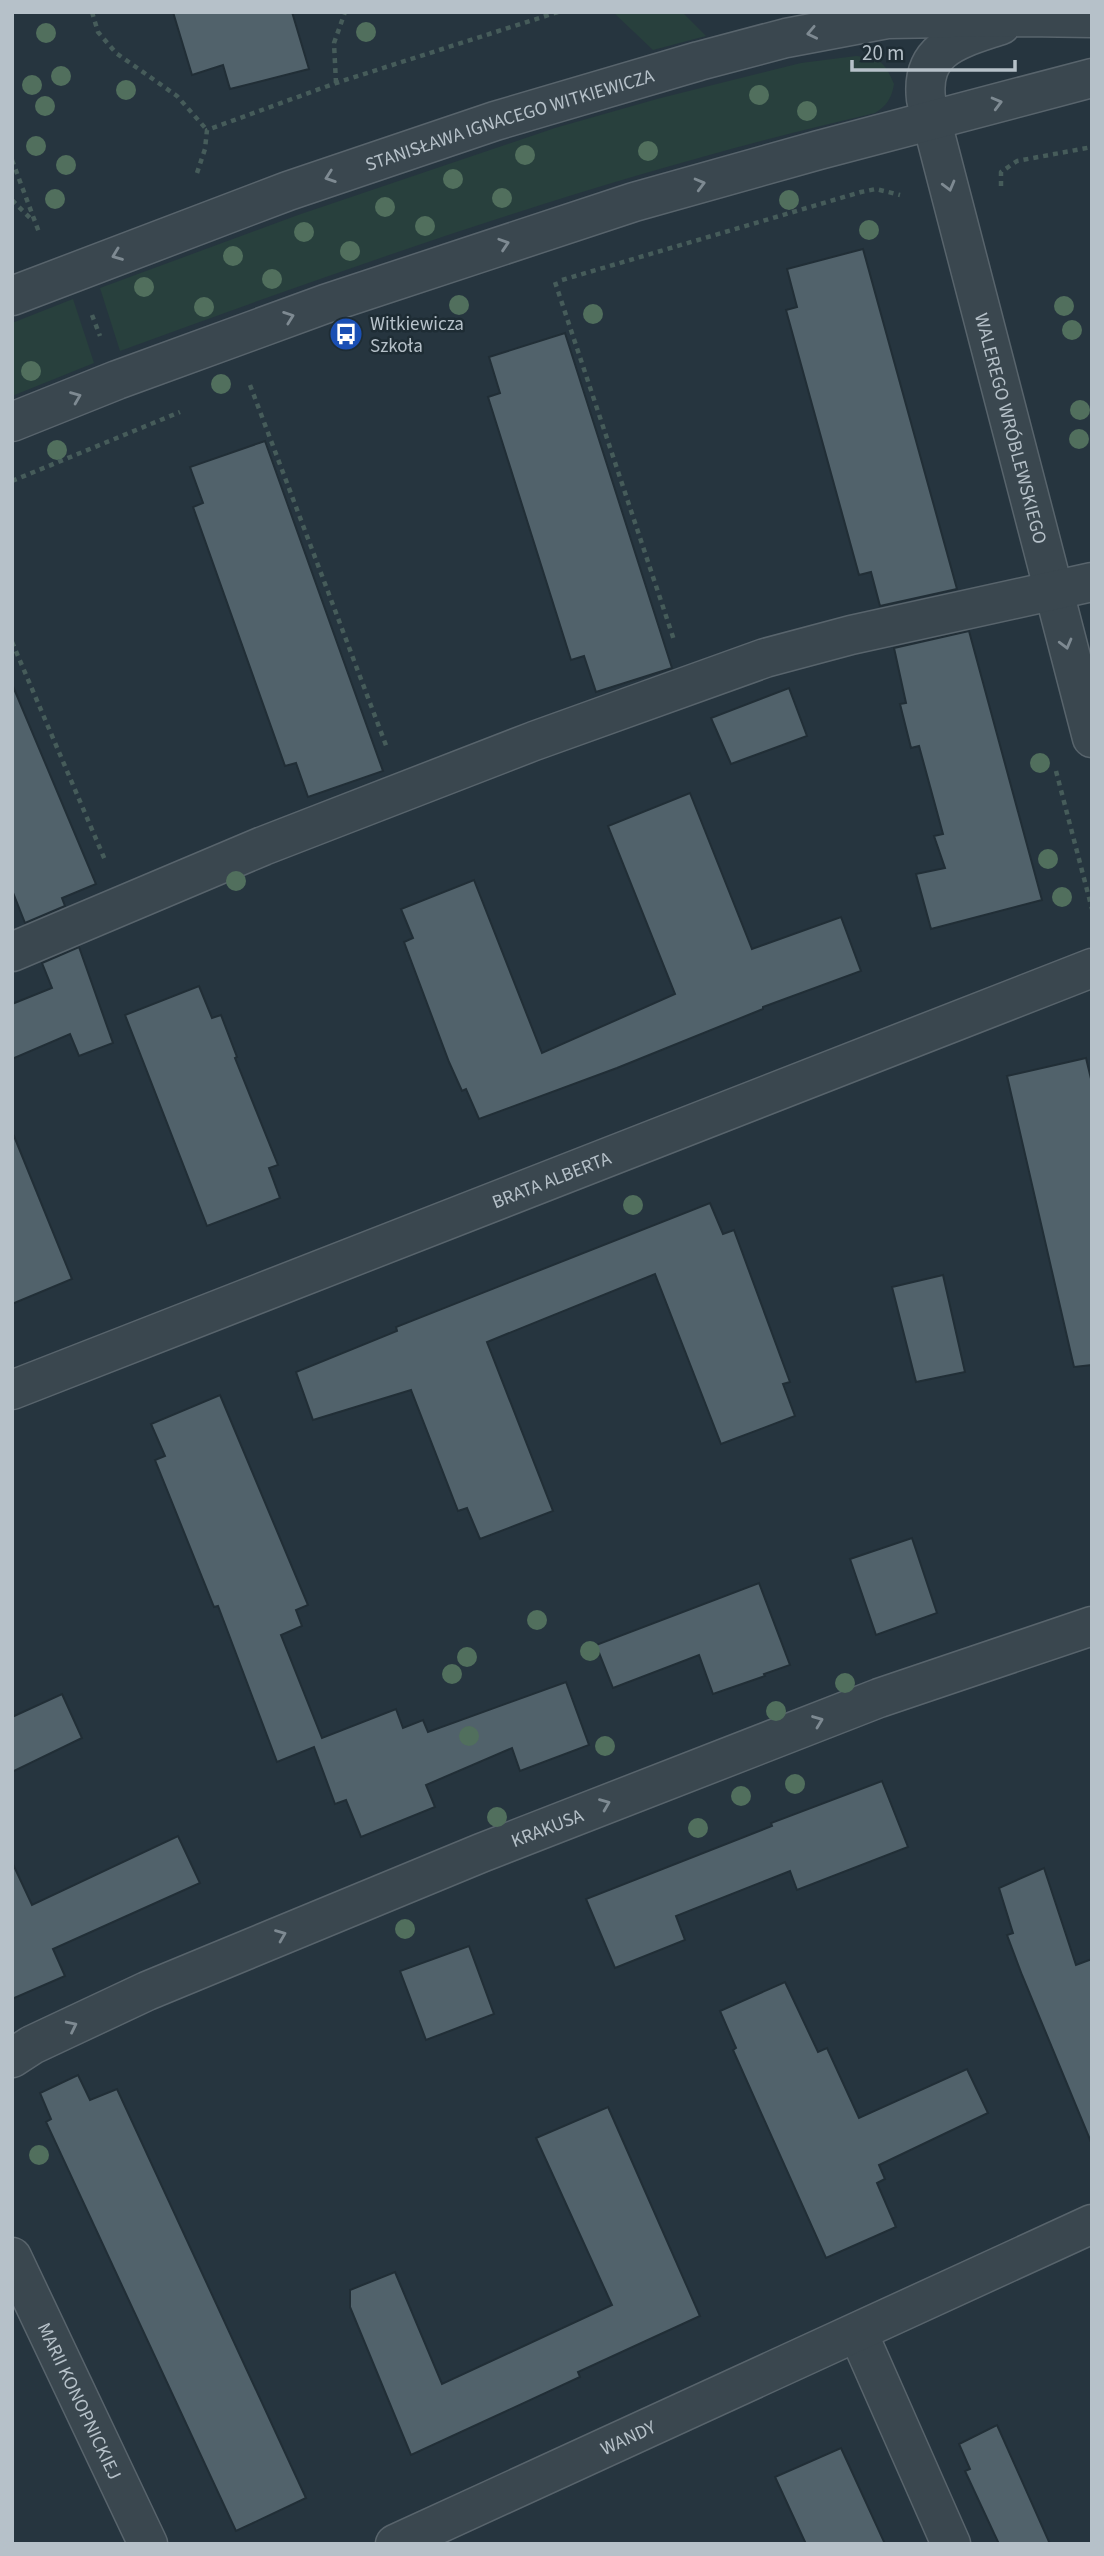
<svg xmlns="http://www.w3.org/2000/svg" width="1104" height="2556" viewBox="0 0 1104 2556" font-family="'Source Sans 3',sans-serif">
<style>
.green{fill:#28403d}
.building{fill:#51626b;stroke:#212e36;stroke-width:2}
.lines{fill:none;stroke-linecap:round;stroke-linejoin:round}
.minor-casing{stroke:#58646c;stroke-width:41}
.path{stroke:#465c5a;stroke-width:4.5;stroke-dasharray:5 5;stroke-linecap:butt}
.minor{stroke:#3a474f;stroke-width:38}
.tree{fill:#516f5d}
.oneway{stroke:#7e8a92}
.labels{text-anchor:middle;stroke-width:5;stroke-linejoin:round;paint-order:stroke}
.street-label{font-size:19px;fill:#b6c1c9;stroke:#1e2c34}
.poi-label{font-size:19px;fill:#b6c1c9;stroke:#1e2c34;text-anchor:start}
</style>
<rect width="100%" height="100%" fill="#26353f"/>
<!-- green -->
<g class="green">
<polygon points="613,12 682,12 706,36 653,50"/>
<path d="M 856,56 C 880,59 884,60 894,84 C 892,97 887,106 875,113 C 618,172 368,260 120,351 L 100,288 L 298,215 L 555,128 L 657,99 L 801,63 Z"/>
<polygon points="73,299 94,363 12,396 12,323"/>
</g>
<!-- building -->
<g class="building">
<polygon points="173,12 292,12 309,69 230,89 223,65 192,75"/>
<polygon points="863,249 957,589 880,606 871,572 859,575 786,310 797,307 787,269"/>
<polygon points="565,333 672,668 596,692 584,656 571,660 488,397 500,393 489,357"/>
<polygon points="265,441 383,771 308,797 296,763 285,766 193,507 203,503 190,467"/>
<polygon points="969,631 1042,900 931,929 916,874 945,868 934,836 943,834 919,746 911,748 900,704 906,703 894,648"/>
<polygon points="12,684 96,884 62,898 65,906 25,923 12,890"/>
<polygon points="789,688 807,736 731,764 711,718"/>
<polygon points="690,793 752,949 841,917 861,971 763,1007 763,1009 617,1068 479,1119 466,1089 462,1091 449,1062 404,942 413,938 401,909 474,880 542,1053 675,994 608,826"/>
<polygon points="79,947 113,1043 79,1056 70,1034 12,1059 12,1004 52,988 42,963"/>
<polygon points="199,986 212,1018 221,1015 237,1057 235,1058 278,1165 269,1168 280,1198 207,1226 125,1015"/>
<polygon points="1086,1058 1092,1083 1092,1365 1074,1367 1007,1076"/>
<polygon points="14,1136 72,1279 12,1304 12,1137"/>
<polygon points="710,1203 723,1234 734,1230 790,1382 783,1384 795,1416 721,1444 655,1274 487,1342 553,1511 480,1539 467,1508 458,1511 411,1390 313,1420 296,1372 397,1331 396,1327"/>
<polygon points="943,1275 965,1372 916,1382 892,1287"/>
<polygon points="220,1395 308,1605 296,1610 302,1626 281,1635 322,1738 396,1709 403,1728 423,1720 428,1732 566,1682 589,1745 520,1771 512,1748 426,1785 435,1807 361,1837 346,1800 335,1804 314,1747 277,1762 218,1606 214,1607 155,1460 165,1456 151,1424"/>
<polygon points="912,1538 937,1613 876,1635 850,1559"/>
<polygon points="759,1583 790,1665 764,1674 765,1676 713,1694 699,1655 613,1688 596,1645"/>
<polygon points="62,1694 82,1738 12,1772 12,1717"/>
<polygon points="882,1781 908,1847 797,1890 790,1871 676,1916 685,1940 615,1968 586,1899 772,1826 771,1823"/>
<polygon points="178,1836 200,1883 53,1949 65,1976 12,1999 12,1862 32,1905"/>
<polygon points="1044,1868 1076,1965 1092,1959 1091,2142 1022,1975 1007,1935 1013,1933 999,1888"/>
<polygon points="469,1946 494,2014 426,2040 400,1971"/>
<polygon points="785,1982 818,2052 827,2048 859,2118 967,2069 988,2113 879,2165 885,2179 877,2183 896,2227 826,2258 733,2050 736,2048 720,2011"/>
<polygon points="78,2075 90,2100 117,2089 306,2498 236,2531 46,2122 51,2119 40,2093"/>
<polygon points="608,2107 700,2316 578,2372 580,2377 411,2455 350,2307 350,2290 395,2272 442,2384 612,2305 536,2138"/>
<polygon points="997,2425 1050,2544 999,2544 965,2471 970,2469 959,2444"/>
<polygon points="841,2448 885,2544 806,2544 775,2477"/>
</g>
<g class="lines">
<defs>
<g id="minor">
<path id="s1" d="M 1001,25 C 960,39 920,47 926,99 L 1092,738"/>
<path id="s2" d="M 12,296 L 288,191 L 495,121 L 699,61 L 786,38 L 887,19 L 1026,17 L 1092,18"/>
<polyline points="12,422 117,380 325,304 634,202 819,150 1092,78"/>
<polyline points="12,952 263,846 534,741 765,658 851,635 1092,582"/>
<path id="s3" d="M 12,1390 L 1092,968"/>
<path id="s4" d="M 12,2058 L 32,2045 L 147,1991 L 481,1853 L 879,1698 L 1092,1626"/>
<path id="s5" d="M 12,2257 L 148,2544"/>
<polyline points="858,2333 951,2544"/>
<path id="s6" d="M 395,2544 L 1092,2224"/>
</g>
</defs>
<!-- minor casing -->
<use href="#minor" class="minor-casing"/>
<!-- path -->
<g class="path">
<polyline points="92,12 98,32 116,53 177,96 207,130"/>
<polyline points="336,83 334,43 345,12"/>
<polyline points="12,160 40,235"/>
<polyline points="197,173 205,149 207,130 336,83 558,12"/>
<polyline points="1001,186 1001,172 1017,161 1092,147"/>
<polyline points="12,200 32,220"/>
<polyline points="562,280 861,192 876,189 900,195"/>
<polyline points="555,282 674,640"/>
<polyline points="92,315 100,336"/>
<polyline points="250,385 387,748"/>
<polyline points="12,481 180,412"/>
<polyline points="12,642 105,860"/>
<polyline points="1056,771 1092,909"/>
</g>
<!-- minor -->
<use href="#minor" class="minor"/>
</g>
<!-- trees -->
<g class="tree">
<circle cx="366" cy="32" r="10"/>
<circle cx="46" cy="33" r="10"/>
<circle cx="61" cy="76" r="10"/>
<circle cx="32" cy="85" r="10"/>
<circle cx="126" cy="90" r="10"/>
<circle cx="759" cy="95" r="10"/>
<circle cx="45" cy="106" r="10"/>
<circle cx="807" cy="111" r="10"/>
<circle cx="36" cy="146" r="10"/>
<circle cx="648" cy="151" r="10"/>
<circle cx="525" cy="155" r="10"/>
<circle cx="66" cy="165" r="10"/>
<circle cx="453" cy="179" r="10"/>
<circle cx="502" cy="198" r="10"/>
<circle cx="55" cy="199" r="10"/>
<circle cx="789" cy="200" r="10"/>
<circle cx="385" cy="207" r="10"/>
<circle cx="425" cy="226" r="10"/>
<circle cx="869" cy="230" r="10"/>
<circle cx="304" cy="232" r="10"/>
<circle cx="350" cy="251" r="10"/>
<circle cx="233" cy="256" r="10"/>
<circle cx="272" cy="279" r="10"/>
<circle cx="144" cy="287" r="10"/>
<circle cx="459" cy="305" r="10"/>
<circle cx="1064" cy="306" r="10"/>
<circle cx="204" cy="307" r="10"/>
<circle cx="593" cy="314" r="10"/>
<circle cx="1072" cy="330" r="10"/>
<circle cx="31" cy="371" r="10"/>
<circle cx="221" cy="384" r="10"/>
<circle cx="1080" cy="410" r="10"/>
<circle cx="1079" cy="439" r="10"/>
<circle cx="57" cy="450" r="10"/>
<circle cx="1040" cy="763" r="10"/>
<circle cx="1048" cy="859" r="10"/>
<circle cx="236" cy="881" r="10"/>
<circle cx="1062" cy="897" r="10"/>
<circle cx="633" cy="1205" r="10"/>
<circle cx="537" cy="1620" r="10"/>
<circle cx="590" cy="1651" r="10"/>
<circle cx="467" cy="1657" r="10"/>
<circle cx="452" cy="1674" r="10"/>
<circle cx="845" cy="1683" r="10"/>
<circle cx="776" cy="1711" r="10"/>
<circle cx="469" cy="1736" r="10"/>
<circle cx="605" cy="1746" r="10"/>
<circle cx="795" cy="1784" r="10"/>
<circle cx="741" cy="1796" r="10"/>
<circle cx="497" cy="1817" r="10"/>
<circle cx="698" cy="1828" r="10"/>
<circle cx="405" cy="1929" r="10"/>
<circle cx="39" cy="2155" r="10"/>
</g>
<!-- one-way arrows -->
<defs><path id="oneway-chevron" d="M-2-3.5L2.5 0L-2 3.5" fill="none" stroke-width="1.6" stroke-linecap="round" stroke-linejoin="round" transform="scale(1.75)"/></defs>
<g class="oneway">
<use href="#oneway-chevron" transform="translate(812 33) rotate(168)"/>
<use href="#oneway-chevron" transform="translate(997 103) rotate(-15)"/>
<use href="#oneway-chevron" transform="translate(330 177) rotate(161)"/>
<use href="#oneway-chevron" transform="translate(700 184) rotate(-15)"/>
<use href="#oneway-chevron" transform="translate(949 186) rotate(75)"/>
<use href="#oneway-chevron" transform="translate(504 244) rotate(-18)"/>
<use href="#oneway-chevron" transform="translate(117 255) rotate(159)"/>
<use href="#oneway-chevron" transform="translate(289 317) rotate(-20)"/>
<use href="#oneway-chevron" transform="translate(76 397) rotate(-22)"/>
<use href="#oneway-chevron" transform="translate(1066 644) rotate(75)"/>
<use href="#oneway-chevron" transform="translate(818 1721) rotate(-21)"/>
<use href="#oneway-chevron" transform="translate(605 1804) rotate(-22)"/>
<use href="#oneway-chevron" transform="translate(281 1935) rotate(-22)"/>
<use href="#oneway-chevron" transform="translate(72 2026) rotate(-26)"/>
</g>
<!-- icons -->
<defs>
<symbol id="bus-disc" viewBox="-11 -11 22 22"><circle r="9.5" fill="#1a4fb4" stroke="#1e2c34"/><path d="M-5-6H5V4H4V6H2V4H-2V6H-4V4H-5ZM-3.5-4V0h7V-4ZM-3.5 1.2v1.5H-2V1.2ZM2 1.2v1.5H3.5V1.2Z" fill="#fff"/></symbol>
</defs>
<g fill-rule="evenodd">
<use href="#bus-disc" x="327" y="315" width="38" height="38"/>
</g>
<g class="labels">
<!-- street labels -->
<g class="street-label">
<text dy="7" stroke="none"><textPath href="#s2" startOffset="528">STANISŁAWA IGNACEGO WITKIEWICZA</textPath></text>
<text dy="7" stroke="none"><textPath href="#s1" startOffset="458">WALEREGO WRÓBLEWSKIEGO</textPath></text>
<text dy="7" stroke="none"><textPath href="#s3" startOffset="579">BRATA ALBERTA</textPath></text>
<text dy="7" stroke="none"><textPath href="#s4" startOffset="583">KRAKUSA</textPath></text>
<text dy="7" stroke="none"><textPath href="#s5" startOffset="159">MARII KONOPNICKIEJ</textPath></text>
<text dy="7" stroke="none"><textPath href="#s6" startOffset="256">WANDY</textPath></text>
</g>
<!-- poi labels -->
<g class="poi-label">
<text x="370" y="330">Witkiewicza<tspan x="370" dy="22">Szkoła</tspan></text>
</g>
</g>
<!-- border -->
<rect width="1104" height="2556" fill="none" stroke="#b6c1c9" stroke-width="28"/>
<!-- scale -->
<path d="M852 60v10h163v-10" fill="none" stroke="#b6c1c9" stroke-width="3.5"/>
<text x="862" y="60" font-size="21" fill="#b6c1c9" stroke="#1e2c34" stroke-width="5" paint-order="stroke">20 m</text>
</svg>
